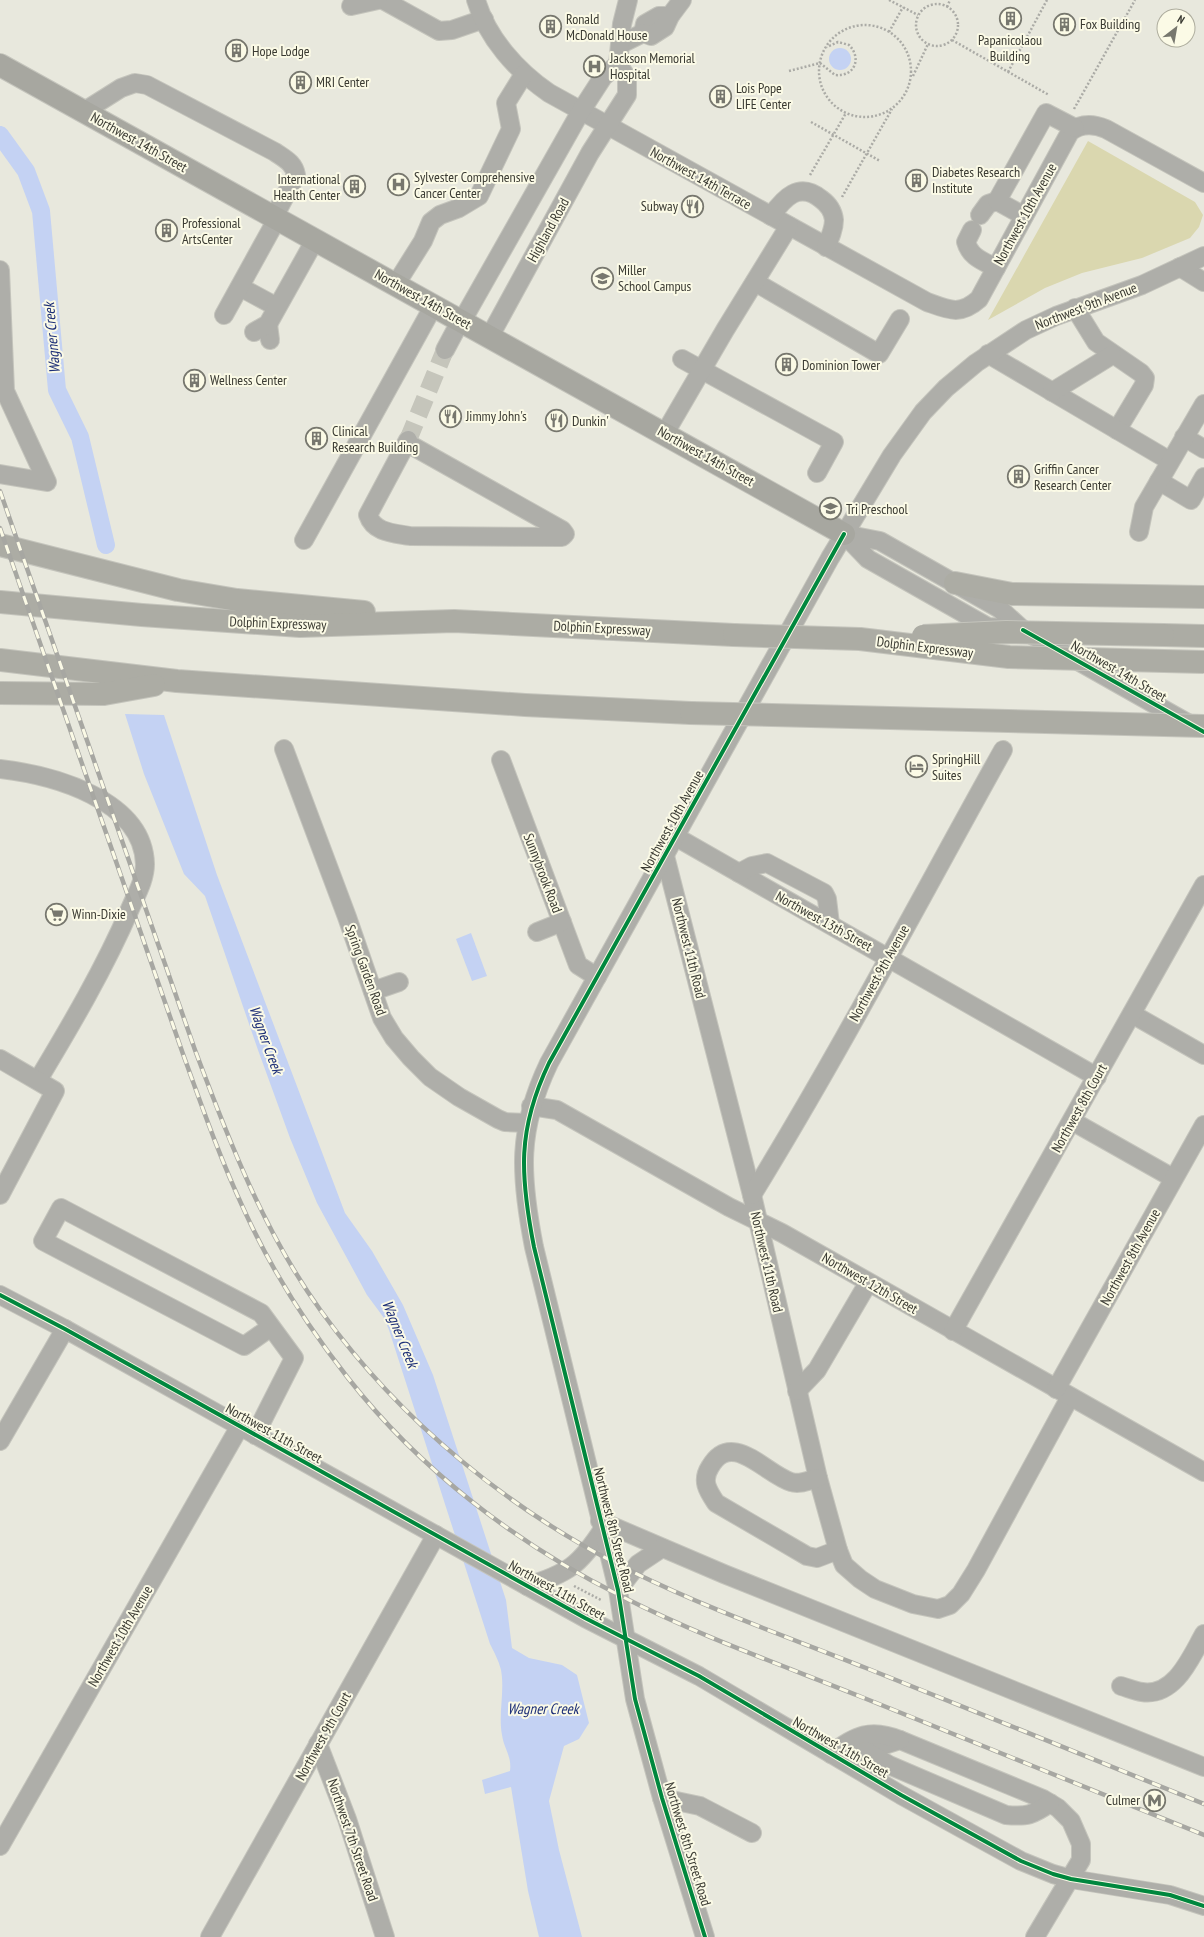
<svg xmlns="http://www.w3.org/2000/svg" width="1204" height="1937" viewBox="0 0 1204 1937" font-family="'PT Sans Narrow',sans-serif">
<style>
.green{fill:#dad7af}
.water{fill:#c4d2f3}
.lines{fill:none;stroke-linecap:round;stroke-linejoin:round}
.canal{stroke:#c4d2f3;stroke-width:18}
.minor-tunnel{stroke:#c5c5bb;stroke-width:18;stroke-dasharray:18 9;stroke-linecap:butt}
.minor-casing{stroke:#c4c4bc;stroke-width:20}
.major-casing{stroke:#c4c4bc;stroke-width:24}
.highway-casing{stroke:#c4c4bc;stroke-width:24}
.path{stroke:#ababa6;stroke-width:2.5;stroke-dasharray:2 2;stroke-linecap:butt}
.minor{stroke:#aeaea9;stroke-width:18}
.major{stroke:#a7a7a0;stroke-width:22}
.highway{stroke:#acaca4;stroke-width:22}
.rail-casing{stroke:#a7a7a2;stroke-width:4.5}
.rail{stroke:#fbfae6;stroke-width:3;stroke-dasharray:9;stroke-linecap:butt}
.highway-bridge-casing{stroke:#c4c4bc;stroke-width:24;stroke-linecap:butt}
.highway-bridge{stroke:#acaca4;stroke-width:22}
.cycleway-casing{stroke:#fbfae6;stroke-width:6}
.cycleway{stroke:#00873e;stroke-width:4}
.labels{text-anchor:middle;stroke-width:4;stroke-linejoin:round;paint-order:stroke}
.poi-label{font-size:14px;fill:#3a3a32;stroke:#fbfae6;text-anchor:start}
.street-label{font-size:14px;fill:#3a3a32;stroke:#fbfae6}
.water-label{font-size:15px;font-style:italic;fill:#1c2e77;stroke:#fbfae6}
</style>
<rect width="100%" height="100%" fill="#e8e8dd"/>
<!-- green -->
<polygon class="green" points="1088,141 1195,202 1203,215 1199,227 1190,238 1142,258 1082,273 1045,288 988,320"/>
<!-- water -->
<g class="water">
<circle cx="840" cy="59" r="11"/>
<path d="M 125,714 L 164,715 L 217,875 L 345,1213 L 372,1251 L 403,1305 L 433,1375 L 506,1600 L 512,1648 L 529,1658 L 562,1665 L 577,1675 L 589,1723 L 579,1739 L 564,1746 L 549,1801 L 559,1850 L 582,1937 L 539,1937 L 528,1891 L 511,1787 L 485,1794 L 482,1780 L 510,1771 C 512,1756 504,1749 502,1735 C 498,1713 505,1692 501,1670 C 499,1661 494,1652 490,1644 L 389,1330 L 384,1318 L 367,1295 L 317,1203 L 290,1138 L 258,1050 L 205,896 L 184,874 L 144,774 Z"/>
<polygon points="471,933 487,976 472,981 456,939"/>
</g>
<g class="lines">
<!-- canal -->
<polyline class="canal" points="0,135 26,171 41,211 57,390 80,437 106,545"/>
<!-- minor-tunnel -->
<polyline class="minor-tunnel" points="408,440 445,350"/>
<defs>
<g id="minor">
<polyline points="383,0 439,31 452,30 484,19"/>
<path d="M 476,0 C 487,38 517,71 549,93 L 927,302 C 949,310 960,316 979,299 L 1070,132 C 1081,123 1094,124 1106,129 L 1204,183"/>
<polyline points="351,6 378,0"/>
<polyline points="643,33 645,24 659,16 670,16"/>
<polyline points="621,44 643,33 651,36 665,27 670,16 682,0"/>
<path d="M 83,112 L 121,88 L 135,83 L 147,85 L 275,152 C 285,159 294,163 296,175 L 274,217"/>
<polyline points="980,215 988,204 997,201"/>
<path d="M 771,216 C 784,198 799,181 821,199 C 828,204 833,211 834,220 C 834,229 830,238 826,247"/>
<polyline points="1024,216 997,201 1046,113 1075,128"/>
<path d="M 972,230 L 966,242 C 970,257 983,261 996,268"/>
<polyline points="1180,267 1204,282"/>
<polyline points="0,270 5,391 47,482 0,474"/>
<polyline points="755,282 879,354 900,319"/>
<polyline points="396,284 423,241 431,222 440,215 459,208 479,196 511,129 506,103 524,74"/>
<polyline points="240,287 277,307"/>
<polyline points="1075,308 1096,342 1141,373 1145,378 1144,385 1117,430"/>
<polyline points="224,315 277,219"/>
<polyline points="462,321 581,111 603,77 618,64"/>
<polyline points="268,324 270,340"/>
<polyline points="254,332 268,324 315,240"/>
<polyline points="490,336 590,153 627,95 627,78 618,64 622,24 628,0"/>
<polyline points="445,350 461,320"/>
<polyline points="988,354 1170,461"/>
<polyline points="682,359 834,442 817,473"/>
<polyline points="1052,392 1112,355"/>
<polyline points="665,433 725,330 789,226"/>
<polyline points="1184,437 1204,449"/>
<path d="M 407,443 L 562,530 L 565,534 L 562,537 L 410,536 C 394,533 374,533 368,515 L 408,440"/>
<polyline points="1159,481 1191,500 1204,477"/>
<polyline points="1139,532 1144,507 1204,404"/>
<polyline points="844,534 880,541 1000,609 1023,630 1193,726"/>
<polyline points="844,534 868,559 988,627 1003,628"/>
<polyline points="304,540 434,305"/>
<polyline points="284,749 347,917 382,1018 394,1038 411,1058 430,1077 459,1097 498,1119 505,1122 527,1123"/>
<polyline points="501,760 578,965 597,977"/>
<path d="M 0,769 C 52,775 143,799 145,864 C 145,880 136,895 130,909 C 104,969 71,1025 38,1080"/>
<polyline points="676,837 1097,1077"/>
<polyline points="665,856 752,1195 818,1478 838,1550 844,1565 860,1579 875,1589 913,1604 938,1609 950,1605 961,1594 976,1570 1070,1397"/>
<polyline points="739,873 752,866 767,863 824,893 827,899 830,924"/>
<polyline points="537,932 562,922"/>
<polyline points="373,991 399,982"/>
<polyline points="1132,1014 1204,1055"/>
<polyline points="0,1059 55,1091 0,1195"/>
<polyline points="531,1106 557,1110 729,1207 782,1233 1204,1472"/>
<polyline points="1072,1121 1173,1178"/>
<path d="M 752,1195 C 841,1050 920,899 1003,750"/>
<polyline points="0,1295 65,1329 585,1618 699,1676 901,1795 1021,1861 1053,1874 1071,1879 1170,1895 1204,1906"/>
<polyline points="953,1331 1204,885"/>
<polyline points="1056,1389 1204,1125"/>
<polyline points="797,1391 817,1370 868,1283"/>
<polyline points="255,1435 294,1358 261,1313 61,1208 43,1241 244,1346 271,1327"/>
<polyline points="0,1441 65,1329"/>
<path d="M 818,1478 C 809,1480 800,1485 791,1482 C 765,1474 732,1429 710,1467 C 701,1481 708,1491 716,1503 L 807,1556 L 817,1558 L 838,1550"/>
<polyline points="600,1521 724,1574 1204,1767"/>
<path d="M 527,1586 C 567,1574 580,1565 603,1529"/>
<polyline points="618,1590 638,1564 662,1548"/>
<path d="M 1121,1686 C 1128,1688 1135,1691 1142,1692 C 1175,1697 1191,1657 1204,1634"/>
<polyline points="318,1744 347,1819 385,1937"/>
<polyline points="866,1751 900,1740 1043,1799 1058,1808 1071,1821 1081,1844 1081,1860 1035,1937"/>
<path d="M 831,1754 C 855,1735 871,1728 900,1740"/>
<path d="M 859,1754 L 866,1751 L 889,1765 L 1006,1815 C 1027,1817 1033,1815 1050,1803"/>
<polyline points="662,1798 700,1806 752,1833"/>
<polyline points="0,1846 240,1426"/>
<polyline points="210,1937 436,1535"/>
<path d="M 705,1937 L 662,1798 L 635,1699 L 618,1590 L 534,1247 C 520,1175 517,1130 549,1063 L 830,558 L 892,455 L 923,412 L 946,388 L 976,363 L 1026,330 L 1056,316 L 1142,285 L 1204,256"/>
</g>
<polyline id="major" points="0,65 844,534"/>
<g id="highway">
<polyline points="0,545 178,590 237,600 364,612"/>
<polyline points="955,583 1012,594 1204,597"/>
<polyline points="0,602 142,615 300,626 454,621 734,635"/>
<polyline points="1163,635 1204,636"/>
<polyline points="0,660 177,681 525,705 691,713"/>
<polyline points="0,693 104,694 154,685"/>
</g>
</defs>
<!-- minor casing -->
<use href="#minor" class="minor-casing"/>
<!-- major casing -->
<use href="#major" class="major-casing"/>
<!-- highway casing -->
<use href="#highway" class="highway-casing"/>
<!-- path -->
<g class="path">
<polyline points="889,0 918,15"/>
<circle cx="937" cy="25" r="21"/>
<polyline points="947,7 950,0"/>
<circle cx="865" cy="71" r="46"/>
<polyline points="889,32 903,7"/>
<polyline points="952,40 1049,95"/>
<path d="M 789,71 L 820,63 L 835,75 C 855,77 862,58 849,45 L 838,42 L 827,47"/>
<polyline points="1008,72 1047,0"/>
<polyline points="913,76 928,44"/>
<polyline points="1074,109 1135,0"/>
<polyline points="811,122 880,161"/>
<polyline points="810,175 846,113"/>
<polyline points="842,197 892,109"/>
<polyline points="574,1586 601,1600"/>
</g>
<!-- minor -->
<use href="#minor" class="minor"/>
<!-- major -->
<use href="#major" class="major"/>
<!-- highway -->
<use href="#highway" class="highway"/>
<defs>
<g id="rail">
<path d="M 0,491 L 195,1050 C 229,1141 264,1232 321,1311 C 401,1422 511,1512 633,1572 C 708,1609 788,1637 866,1668 C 979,1713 1091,1758 1204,1804"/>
<path d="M 0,528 L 183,1054 C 202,1107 221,1161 245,1212 C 272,1271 308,1327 348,1378 C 420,1470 517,1544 621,1596 C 697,1635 779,1664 859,1696 C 974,1742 1089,1789 1204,1835"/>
</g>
</defs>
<!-- rail casing -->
<use href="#rail" class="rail-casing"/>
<!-- rail -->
<use href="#rail" class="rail"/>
<defs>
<g id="highway-bridge">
<polyline points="734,635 860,639 1009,657 1204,662"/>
<polyline points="923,636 1006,632 1163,635"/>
<polyline points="691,713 1204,726"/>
</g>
</defs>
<!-- highway-bridge casing -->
<use href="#highway-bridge" class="highway-bridge-casing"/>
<!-- highway-bridge -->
<use href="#highway-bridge" class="highway-bridge"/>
<defs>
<g id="cycleway">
<polyline points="1023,630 1204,732"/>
<polyline points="0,1295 65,1329 585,1618 699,1676 901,1795 1021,1861 1053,1874 1071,1879 1170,1895 1204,1906"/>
<path d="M 705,1937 L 662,1798 L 635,1699 L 618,1590 L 534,1247 C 520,1175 517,1130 549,1063 L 844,534"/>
</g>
</defs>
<!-- cycleway casing -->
<use href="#cycleway" class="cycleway-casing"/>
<!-- cycleway -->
<use href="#cycleway" class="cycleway"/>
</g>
<!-- icons -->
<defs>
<symbol id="building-ring" viewBox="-11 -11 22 22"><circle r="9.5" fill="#fbfae6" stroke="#77776e" stroke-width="1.5"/><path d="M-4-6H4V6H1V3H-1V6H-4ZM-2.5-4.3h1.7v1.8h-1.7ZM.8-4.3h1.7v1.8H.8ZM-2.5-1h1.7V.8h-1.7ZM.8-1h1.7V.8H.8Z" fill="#77776e"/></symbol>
<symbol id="hospital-ring" viewBox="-11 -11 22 22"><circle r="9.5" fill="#fbfae6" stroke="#77776e" stroke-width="1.5"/><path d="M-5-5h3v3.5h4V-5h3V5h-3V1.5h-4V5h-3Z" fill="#77776e"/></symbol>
<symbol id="restaurant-ring" viewBox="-11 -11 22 22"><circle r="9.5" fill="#fbfae6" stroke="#77776e" stroke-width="1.5"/><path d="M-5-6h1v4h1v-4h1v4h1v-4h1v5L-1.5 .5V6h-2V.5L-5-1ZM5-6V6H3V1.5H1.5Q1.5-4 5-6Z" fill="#77776e"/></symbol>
<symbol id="university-ring" viewBox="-11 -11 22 22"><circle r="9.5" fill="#fbfae6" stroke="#77776e" stroke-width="1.5"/><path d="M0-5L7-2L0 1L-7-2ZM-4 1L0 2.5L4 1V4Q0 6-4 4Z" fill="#77776e"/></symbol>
<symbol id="school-ring" viewBox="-11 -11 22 22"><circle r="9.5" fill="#fbfae6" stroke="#77776e" stroke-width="1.5"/><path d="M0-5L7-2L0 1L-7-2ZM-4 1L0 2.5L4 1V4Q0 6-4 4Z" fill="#77776e"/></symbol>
<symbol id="hotel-ring" viewBox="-11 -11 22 22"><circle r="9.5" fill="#fbfae6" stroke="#77776e" stroke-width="1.5"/><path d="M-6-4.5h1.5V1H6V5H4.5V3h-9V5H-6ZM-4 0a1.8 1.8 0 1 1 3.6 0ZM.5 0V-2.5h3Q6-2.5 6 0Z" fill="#77776e"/></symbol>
<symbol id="supermarket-ring" viewBox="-11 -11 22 22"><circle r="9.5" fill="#fbfae6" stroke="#77776e" stroke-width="1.5"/><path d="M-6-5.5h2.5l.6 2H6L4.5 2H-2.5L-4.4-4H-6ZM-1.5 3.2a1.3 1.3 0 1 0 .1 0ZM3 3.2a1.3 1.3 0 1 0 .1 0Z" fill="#77776e"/></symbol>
<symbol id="metro-ring" viewBox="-11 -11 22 22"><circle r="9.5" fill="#fbfae6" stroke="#77776e" stroke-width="1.5"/><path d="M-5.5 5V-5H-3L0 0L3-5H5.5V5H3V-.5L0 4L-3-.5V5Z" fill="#77776e"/></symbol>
</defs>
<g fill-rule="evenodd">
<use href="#building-ring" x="998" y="6" width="25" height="25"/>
<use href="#building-ring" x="1052" y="12" width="25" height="25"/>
<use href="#building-ring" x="538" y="14" width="25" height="25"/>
<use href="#building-ring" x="224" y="38" width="25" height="25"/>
<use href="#hospital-ring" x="582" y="54" width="25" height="25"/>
<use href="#building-ring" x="288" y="70" width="25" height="25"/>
<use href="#building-ring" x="708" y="84" width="25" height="25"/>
<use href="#building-ring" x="904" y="168" width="25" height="25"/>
<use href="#hospital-ring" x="386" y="172" width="25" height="25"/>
<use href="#building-ring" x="342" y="174" width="25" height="25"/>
<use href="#restaurant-ring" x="680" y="194" width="25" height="25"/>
<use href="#building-ring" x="154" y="218" width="25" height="25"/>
<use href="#university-ring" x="590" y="266" width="25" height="25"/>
<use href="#building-ring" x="774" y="352" width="25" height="25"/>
<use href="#building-ring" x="182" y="368" width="25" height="25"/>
<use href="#restaurant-ring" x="438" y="404" width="25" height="25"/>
<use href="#restaurant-ring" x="544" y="408" width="25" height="25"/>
<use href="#building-ring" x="304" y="426" width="25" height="25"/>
<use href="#building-ring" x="1006" y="464" width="25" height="25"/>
<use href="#school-ring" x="818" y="496" width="25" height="25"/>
<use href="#hotel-ring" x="904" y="754" width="25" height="25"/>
<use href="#supermarket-ring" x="44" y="902" width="25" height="25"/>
<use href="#metro-ring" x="1142" y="1788" width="25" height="25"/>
</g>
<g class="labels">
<!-- poi labels -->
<g class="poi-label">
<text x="566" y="24">Ronald<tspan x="566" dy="16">McDonald House</tspan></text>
<text x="1080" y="29">Fox Building</text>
<text x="1010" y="45" text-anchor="middle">Papanicolaou<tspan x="1010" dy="16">Building</tspan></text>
<text x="252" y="56">Hope Lodge</text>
<text x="610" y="63">Jackson Memorial<tspan x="610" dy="16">Hospital</tspan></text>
<text x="316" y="87">MRI Center</text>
<text x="736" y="93">Lois Pope<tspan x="736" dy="16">LIFE Center</tspan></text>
<text x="932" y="177">Diabetes Research<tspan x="932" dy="16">Institute</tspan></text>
<text x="414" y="182">Sylvester Comprehensive<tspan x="414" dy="16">Cancer Center</tspan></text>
<text x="340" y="184" text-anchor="end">International<tspan x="340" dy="16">Health Center</tspan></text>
<text x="678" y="211" text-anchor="end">Subway</text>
<text x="182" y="228">Professional<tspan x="182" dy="16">ArtsCenter</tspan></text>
<text x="618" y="275">Miller<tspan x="618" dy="16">School Campus</tspan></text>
<text x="802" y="370">Dominion Tower</text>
<text x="210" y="385">Wellness Center</text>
<text x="466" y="421">Jimmy John's</text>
<text x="572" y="426">Dunkin'</text>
<text x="332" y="436">Clinical<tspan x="332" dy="16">Research Building</tspan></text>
<text x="1034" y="474">Griffin Cancer<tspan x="1034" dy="16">Research Center</tspan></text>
<text x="846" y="514">Tri Preschool</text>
<text x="932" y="764">SpringHill<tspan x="932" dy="16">Suites</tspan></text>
<text x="72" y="919">Winn-Dixie</text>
<text x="1140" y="1805" text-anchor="end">Culmer</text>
</g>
<!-- street labels -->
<g class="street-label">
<text transform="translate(139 142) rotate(29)" y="5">Northwest 14th Street</text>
<text transform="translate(701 178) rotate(29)" y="5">Northwest 14th Terrace</text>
<text transform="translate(1025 214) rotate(-61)" y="5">Northwest 10th Avenue</text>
<text transform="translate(548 230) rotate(-61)" y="5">Highland Road</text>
<text transform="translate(423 299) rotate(29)" y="5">Northwest 14th Street</text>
<text transform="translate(1086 306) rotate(-21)" y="5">Northwest 9th Avenue</text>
<text transform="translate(706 456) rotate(29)" y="5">Northwest 14th Street</text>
<text transform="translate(278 623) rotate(2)" y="5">Dolphin Expressway</text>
<text transform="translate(602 628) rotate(3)" y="5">Dolphin Expressway</text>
<text transform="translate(925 647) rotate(7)" y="5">Dolphin Expressway</text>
<text transform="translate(1119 671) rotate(30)" y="5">Northwest 14th Street</text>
<text transform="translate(672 821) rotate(-61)" y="5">Northwest 10th Avenue</text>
<text transform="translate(543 873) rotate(69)" y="5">Sunnybrook Road</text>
<text transform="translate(824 921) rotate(29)" y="5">Northwest 13th Street</text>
<text transform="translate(689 948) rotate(76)" y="5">Northwest 11th Road</text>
<text transform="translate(366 970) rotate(70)" y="5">Spring Garden Road</text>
<text transform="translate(879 973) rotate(-61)" y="5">Northwest 9th Avenue</text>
<text transform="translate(1079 1108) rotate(-61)" y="5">Northwest 8th Court</text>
<text transform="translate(1130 1257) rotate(-61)" y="5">Northwest 8th Avenue</text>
<text transform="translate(767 1262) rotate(77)" y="5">Northwest 11th Road</text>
<text transform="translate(870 1283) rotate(30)" y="5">Northwest 12th Street</text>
<text transform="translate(274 1433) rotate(29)" y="5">Northwest 11th Street</text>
<text transform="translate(614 1530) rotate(76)" y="5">Northwest 8th Street Road</text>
<text transform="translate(557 1590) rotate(29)" y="5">Northwest 11th Street</text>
<text transform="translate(120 1636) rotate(-60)" y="5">Northwest 10th Avenue</text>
<text transform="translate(323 1736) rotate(-61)" y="5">Northwest 9th Court</text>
<text transform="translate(841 1747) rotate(30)" y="5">Northwest 11th Street</text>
<text transform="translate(353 1840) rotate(71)" y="5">Northwest 7th Street Road</text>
<text transform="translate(688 1844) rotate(73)" y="5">Northwest 8th Street Road</text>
</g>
<!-- water labels -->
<g class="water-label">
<text transform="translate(52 338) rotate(-95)" y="5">Wagner Creek</text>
<text transform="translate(266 1040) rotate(70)" y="5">Wagner Creek</text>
<text transform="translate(400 1334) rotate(68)" y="5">Wagner Creek</text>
<text x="543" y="1714">Wagner Creek</text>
</g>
</g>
<!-- north arrow -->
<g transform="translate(1176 28) rotate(31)"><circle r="19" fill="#fbfae6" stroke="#aead9e"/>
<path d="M0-3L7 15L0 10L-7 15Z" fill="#77776e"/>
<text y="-6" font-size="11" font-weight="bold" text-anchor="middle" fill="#3a3a32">N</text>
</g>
</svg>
